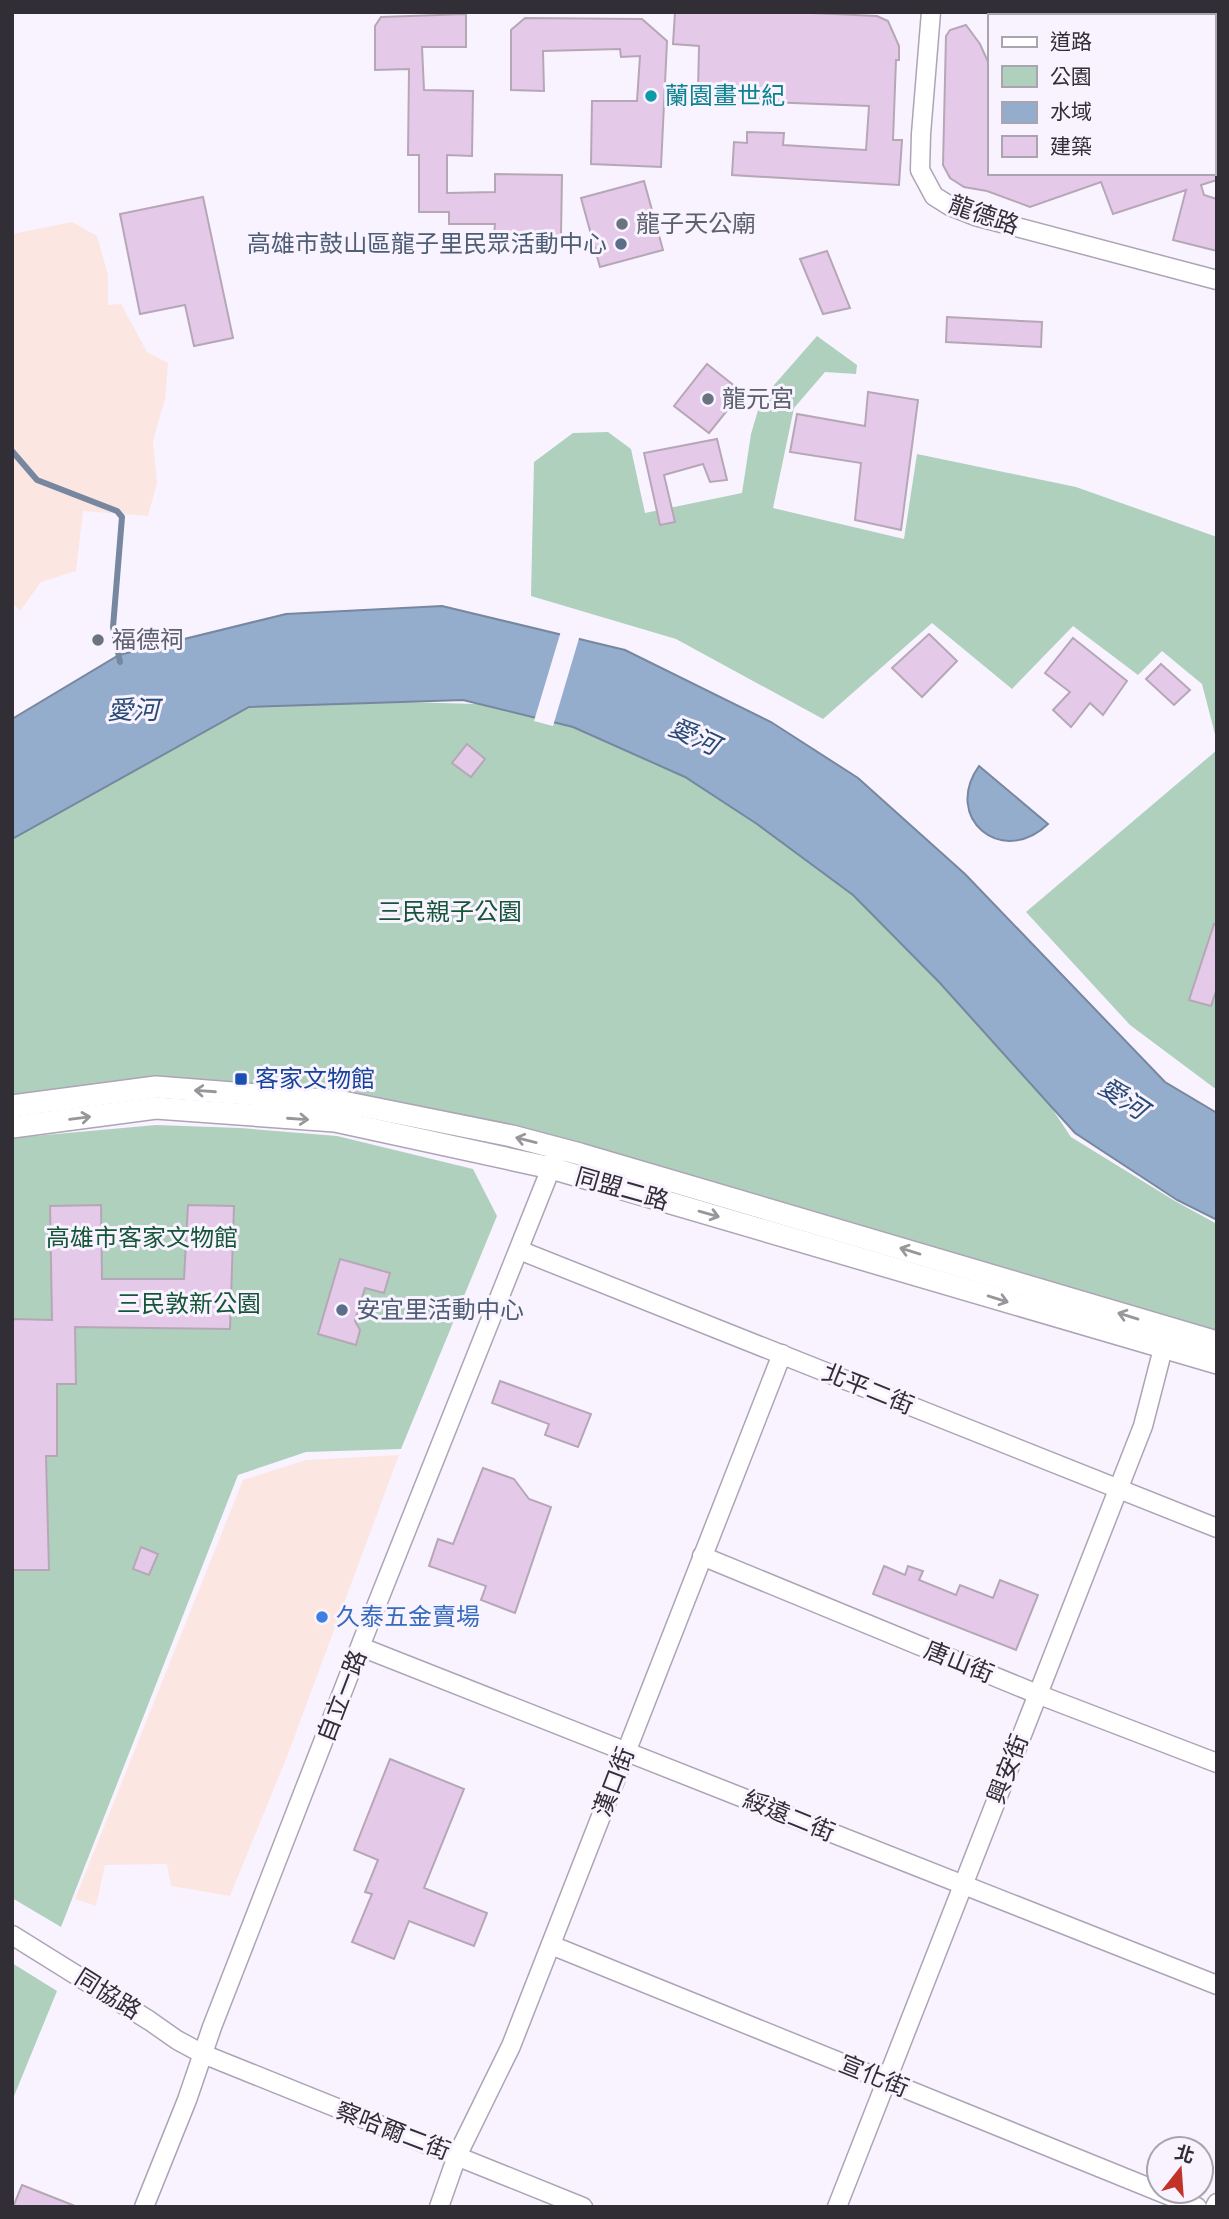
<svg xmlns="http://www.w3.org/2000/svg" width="1229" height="2219" viewBox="0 0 1229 2219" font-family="'Asap Condensed','Noto Sans TC',sans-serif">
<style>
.industrial{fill:#fce6e2}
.green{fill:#afd0bc}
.water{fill:#94adcc;stroke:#77879f;stroke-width:2}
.pier{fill:#f9f3ff}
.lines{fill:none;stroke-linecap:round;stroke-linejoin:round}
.stream{stroke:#77879f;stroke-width:6}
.building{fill:#e5c9e8;stroke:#b6a7b7;stroke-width:2}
.minor-casing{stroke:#ada4b6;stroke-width:21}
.tertiary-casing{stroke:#ada4b6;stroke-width:24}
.minor{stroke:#fff;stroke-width:18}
.tertiary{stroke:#fff;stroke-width:21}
.oneway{stroke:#98969a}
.culture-dot{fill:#0f9aa8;stroke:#f9f3ff;stroke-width:2.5}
.worship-dot{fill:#6b7280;stroke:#f9f3ff;stroke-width:2.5}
.service-dot{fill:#5c6f8a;stroke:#f9f3ff;stroke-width:2.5}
.transit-dot{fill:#1a4fb4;stroke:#f9f3ff;stroke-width:2.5}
.shop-dot{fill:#3f7fe0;stroke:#f9f3ff;stroke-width:2.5}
.labels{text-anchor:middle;stroke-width:6;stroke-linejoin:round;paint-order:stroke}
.culture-label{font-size:24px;fill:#0d838f;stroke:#f9f3ff;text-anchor:start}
.street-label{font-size:24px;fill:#322e35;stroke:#f9f3ff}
.worship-label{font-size:24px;fill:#5b616d;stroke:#f9f3ff;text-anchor:start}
.service-label{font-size:24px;fill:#4e5e75;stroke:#f9f3ff;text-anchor:end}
.park-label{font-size:24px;fill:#155638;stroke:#f9f3ff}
.transit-label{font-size:24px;fill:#164399;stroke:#f9f3ff;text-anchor:start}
.shop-label{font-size:24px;fill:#366cbe;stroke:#f9f3ff;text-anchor:start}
.water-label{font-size:26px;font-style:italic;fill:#274b75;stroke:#f9f3ff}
</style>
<rect width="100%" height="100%" fill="#f9f3ff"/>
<!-- industrial -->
<g class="industrial">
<polygon points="72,222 97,236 108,275 108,305 121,304 147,352 168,363 165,399 153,441 157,483 148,516 83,511 76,571 41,582 20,611 12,603 12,234"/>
<polygon points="399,1455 288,1754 230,1896 171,1886 167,1864 105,1865 96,1906 75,1899 243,1480 306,1460"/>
</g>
<!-- green -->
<g class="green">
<polygon points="817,336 857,365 856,374 825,372 794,408 773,508 904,539 917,454 1076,487 1217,537 1217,742 1202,684 1162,651 1138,675 1073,626 1012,689 932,623 823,719 676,639 531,596 534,462 573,433 608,432 631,449 645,513 742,493 751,434 761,400"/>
<polygon points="403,702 478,704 573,727 685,777 757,824 853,895 939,982 1047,1101 1071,1137 1175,1201 1217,1224 1217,1339 445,1123 12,1108 12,837 249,707"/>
<polygon points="1217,750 1217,1090 1130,1025 1026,912"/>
<polygon points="156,1125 240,1128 337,1136 473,1169 497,1216 401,1449 306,1452 238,1475 61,1927 12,1898 12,1138"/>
<polygon points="12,1963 57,1991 12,2101"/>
</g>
<!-- water -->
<g class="water">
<polygon points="442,606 625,650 771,722 858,778 965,874 1165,1082 1217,1113 1217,1220 1177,1200 1075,1133 939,982 853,895 757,824 685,777 573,727 463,700 249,707 12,839 12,719 119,655 286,614"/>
<path d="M 979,766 L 1048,824 C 1002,868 942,818 979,766 Z"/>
</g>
<!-- pier -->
<polygon class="pier" points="561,631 580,635 553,726 534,721"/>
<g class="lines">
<!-- stream -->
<polyline class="stream" points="12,451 37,480 117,511 122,517 113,627 120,662"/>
</g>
<!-- building -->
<g class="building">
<polygon points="675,12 790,12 877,16 888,21 899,46 899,60 896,60 893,140 902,140 899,185 732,175 734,142 747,143 747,132 784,133 783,145 866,150 869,106 768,102 768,99 716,97 716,94 698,93 699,46 673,44"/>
<polygon points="466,14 466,47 422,47 424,90 473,91 472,156 447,155 447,193 495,192 495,174 562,175 561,237 494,235 495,224 449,224 449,212 419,212 419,155 408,155 409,69 375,70 375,26 381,17"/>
<polygon points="525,18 642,19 667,41 661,167 591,164 592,101 637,101 640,56 621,57 620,49 543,51 544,91 511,90 511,30"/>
<polygon points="966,25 980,44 989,64 989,173 1217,173 1217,180 1201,185 1204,195 1217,199 1217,251 1173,240 1186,190 1113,214 1101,182 1030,207 987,191 964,187 950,178 943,165 946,36 950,30"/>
<polygon points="644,181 663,250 600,267 581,198"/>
<polygon points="203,197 233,338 194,346 185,305 140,314 120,214"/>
<polygon points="827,251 850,308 823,314 800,259"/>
<polygon points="947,317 1042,322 1041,347 946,342"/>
<polygon points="707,364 742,392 709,433 674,406"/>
<polygon points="868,392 918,400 901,530 855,520 861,463 790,452 797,414 865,426"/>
<polygon points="717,439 727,480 710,482 703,464 664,475 675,522 660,525 644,453"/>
<polygon points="929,634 957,661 922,697 892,668"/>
<polygon points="1073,638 1127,681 1103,715 1090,703 1071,727 1053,710 1070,692 1045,673"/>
<polygon points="1161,664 1190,690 1174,705 1146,679"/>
<polygon points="467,744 485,759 471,777 452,763"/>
<polygon points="1214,924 1217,925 1217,988 1211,1006 1189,1000"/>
<polygon points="101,1205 102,1279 184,1279 188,1205 234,1206 230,1329 75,1327 76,1384 57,1384 57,1456 46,1456 49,1570 12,1570 12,1319 52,1320 50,1206"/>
<polygon points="340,1259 390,1273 384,1293 365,1288 355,1321 360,1330 356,1345 318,1334"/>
<polygon points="500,1381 591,1414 578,1447 545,1435 549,1424 492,1403"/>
<polygon points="483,1468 514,1479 529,1499 551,1507 515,1613 481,1600 486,1586 429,1566 438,1539 453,1544"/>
<polygon points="141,1547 158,1554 149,1575 133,1569"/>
<polygon points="884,1566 905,1575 908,1566 923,1571 919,1580 956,1595 960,1585 993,1598 1000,1580 1038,1595 1016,1650 873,1594"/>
<polygon points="390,1759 464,1789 424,1888 487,1913 474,1946 409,1921 394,1959 352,1942 372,1894 365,1892 378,1860 354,1850"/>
<polygon points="22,2185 75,2206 75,2207 13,2207"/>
</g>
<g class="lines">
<defs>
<g id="minor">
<polyline points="931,12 921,134 920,170 934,196 950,206 975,216 1217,280"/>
<polyline points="519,1250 1217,1528"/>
<polyline points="702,1556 1037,1694 1217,1763"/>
<polyline points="361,1647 1217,1985"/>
<polyline points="12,1935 150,2021 177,2040 203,2054 583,2207"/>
<polyline points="551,1945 1197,2207"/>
<polyline points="144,2207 187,2100 212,2027 365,1634 555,1158"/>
<polyline points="439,2207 457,2156 511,2046 782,1354"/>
<polyline points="837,2207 1143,1426 1166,1337"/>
<polyline points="1215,2207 1217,2203"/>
</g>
<g id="tertiary">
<polyline points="1087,12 1155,16"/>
<polyline points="1213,19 1217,19"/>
<polyline points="12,1106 156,1087 338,1101 512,1136 580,1154 1217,1342"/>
<polyline points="12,1127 156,1108 335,1121 551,1168 1217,1363"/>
</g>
</defs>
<!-- minor casing -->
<use href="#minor" class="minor-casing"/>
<!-- tertiary casing -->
<use href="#tertiary" class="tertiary-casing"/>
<!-- minor -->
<use href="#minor" class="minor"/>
<!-- tertiary -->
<use href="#tertiary" class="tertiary"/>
</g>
<!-- one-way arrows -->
<defs><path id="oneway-shaft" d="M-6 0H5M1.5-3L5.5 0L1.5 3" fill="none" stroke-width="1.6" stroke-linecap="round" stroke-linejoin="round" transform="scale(1.75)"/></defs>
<g class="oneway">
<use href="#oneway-shaft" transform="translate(205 1091) rotate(-176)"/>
<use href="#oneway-shaft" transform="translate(80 1118) rotate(-7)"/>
<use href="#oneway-shaft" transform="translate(298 1119) rotate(4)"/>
<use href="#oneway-shaft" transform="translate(526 1140) rotate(-166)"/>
<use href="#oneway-shaft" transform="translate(709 1214) rotate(16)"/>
<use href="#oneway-shaft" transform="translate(910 1251) rotate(-163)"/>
<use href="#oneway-shaft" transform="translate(998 1299) rotate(17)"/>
<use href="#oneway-shaft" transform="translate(1128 1316) rotate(-163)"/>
</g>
<!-- markers -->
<circle class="culture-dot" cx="651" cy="96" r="7"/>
<g class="worship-dot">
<circle cx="622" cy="224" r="7"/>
<circle cx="708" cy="399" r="7"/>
<circle cx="98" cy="640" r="7"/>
</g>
<g class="service-dot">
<circle cx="621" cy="244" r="7"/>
<circle cx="342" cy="1310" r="7"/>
</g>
<rect class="transit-dot" x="234" y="1072" width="14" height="14" rx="3.5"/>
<circle class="shop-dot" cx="322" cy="1617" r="7"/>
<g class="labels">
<!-- culture labels -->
<g class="culture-label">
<text x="665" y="104">蘭園畫世紀</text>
</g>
<!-- street labels -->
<g class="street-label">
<text transform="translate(984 215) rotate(19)" y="8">龍德路</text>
<text transform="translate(622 1189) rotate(16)" y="8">同盟二路</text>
<text transform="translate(868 1389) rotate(22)" y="8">北平二街</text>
<text transform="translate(959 1662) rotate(22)" y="8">唐山街</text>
<text transform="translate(342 1696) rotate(-69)" y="8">自立一路</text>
<text transform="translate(1008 1769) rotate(-69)" y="8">興安街</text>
<text transform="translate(614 1782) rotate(-69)" y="8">漢口街</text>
<text transform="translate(789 1816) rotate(22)" y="8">綏遠二街</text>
<text transform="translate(108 1994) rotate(32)" y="8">同協路</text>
<text transform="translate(874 2076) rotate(22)" y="8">宣化街</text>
<text transform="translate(393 2131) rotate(21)" y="8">察哈爾二街</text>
</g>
<!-- worship labels -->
<g class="worship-label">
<text x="636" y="232">龍子天公廟</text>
<text x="722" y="407">龍元宮</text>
<text x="112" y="648">福德祠</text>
</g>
<!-- service labels -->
<g class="service-label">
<text x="607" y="252">高雄市鼓山區龍子里民眾活動中心</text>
<text x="356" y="1318" text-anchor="start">安宜里活動中心</text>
</g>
<!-- park labels -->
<g class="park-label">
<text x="450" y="920">三民親子公園</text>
<text x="142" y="1246">高雄市客家文物館</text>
<text x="189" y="1312">三民敦新公園</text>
</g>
<!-- transit labels -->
<g class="transit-label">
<text x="255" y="1087">客家文物館</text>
</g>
<!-- shop labels -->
<g class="shop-label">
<text x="336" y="1625">久泰五金賣場</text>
</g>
<!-- water labels -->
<g class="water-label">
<text x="133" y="719">愛河</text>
<text transform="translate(694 736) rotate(25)" y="9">愛河</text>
<text transform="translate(1123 1098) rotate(34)" y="9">愛河</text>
</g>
</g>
<!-- border -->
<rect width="1229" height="2219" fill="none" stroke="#322e35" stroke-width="28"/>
<!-- legend -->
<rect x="988" y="14" width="228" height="161" fill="#f9f3ff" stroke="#a9a4ae" stroke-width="2"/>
<rect x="1002" y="37" width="35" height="10" fill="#ffffff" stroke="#a9a4ae" stroke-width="2"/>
<text x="1050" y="49" font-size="21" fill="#322e35">道路</text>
<rect x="1002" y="66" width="35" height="21" fill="#afd0bc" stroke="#a9a4ae" stroke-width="2"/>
<text x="1050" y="84" font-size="21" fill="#322e35">公園</text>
<rect x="1002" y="102" width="35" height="21" fill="#94adcc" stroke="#a9a4ae" stroke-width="2"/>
<text x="1050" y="119" font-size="21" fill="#322e35">水域</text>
<rect x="1002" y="136" width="35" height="21" fill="#e5c9e8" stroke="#a9a4ae" stroke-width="2"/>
<text x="1050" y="154" font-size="21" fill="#322e35">建築</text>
<!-- north arrow -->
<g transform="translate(1180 2170) rotate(17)"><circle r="33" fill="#f9f3ff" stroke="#a9a4ae" stroke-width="2"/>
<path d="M0-5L12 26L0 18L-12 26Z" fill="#c13329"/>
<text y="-10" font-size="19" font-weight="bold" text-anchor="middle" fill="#322e35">北</text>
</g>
</svg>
